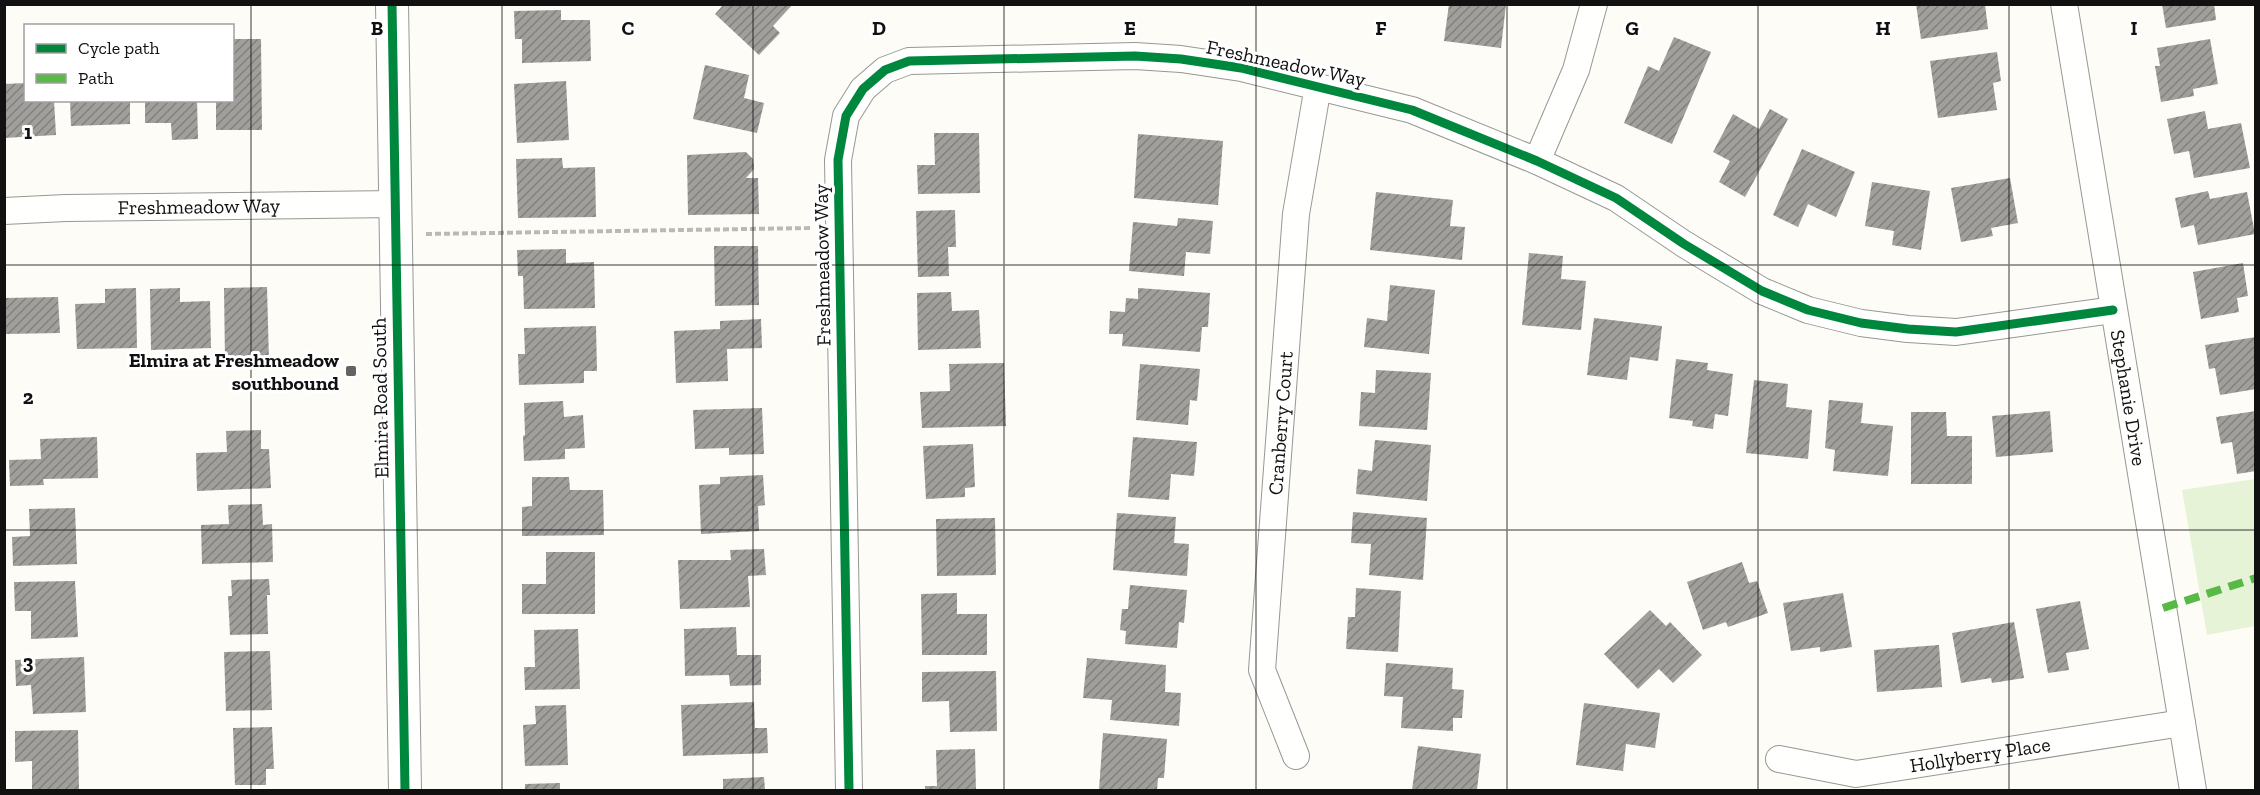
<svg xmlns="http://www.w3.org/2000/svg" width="2260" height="795" viewBox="0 0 2260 795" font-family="'Zilla Slab',serif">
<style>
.green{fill:#e7f3d7}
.building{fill:url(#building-hatch)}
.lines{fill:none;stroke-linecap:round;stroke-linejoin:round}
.minor-casing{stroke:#979795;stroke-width:28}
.tertiary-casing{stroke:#979795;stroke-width:34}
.path{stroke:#b9b9b8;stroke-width:4;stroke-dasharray:6 3;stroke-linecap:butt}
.minor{stroke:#fffffe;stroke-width:26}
.tertiary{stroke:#fffffe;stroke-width:32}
.quiet{stroke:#58b947;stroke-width:8;stroke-dasharray:15 8;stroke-linecap:butt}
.cycleway-casing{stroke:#fff;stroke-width:13}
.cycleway{stroke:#00873e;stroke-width:9}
.grid{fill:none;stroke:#111;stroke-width:1.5;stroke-opacity:0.55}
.poi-dot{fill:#646362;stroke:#fff;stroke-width:2}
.labels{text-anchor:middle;stroke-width:6;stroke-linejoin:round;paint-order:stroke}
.street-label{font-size:20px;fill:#111;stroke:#fff}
.poi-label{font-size:20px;font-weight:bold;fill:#111;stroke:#fff;text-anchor:end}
.grid-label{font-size:20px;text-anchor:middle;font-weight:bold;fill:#111;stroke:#fff;stroke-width:6;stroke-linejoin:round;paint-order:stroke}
</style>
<defs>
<pattern id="building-hatch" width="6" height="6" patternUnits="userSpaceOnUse" patternTransform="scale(1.5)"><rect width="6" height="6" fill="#a19f9c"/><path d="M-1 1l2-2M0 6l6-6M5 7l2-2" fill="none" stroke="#82807e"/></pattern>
</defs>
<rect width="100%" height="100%" fill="#fdfcf7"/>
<!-- green -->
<polygon class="green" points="2255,479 2255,626 2207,635 2182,490"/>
<!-- building -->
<g class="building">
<polygon points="724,4 793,4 773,26 780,33 759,55 715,14"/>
<polygon points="1449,4 1506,4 1501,48 1444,41"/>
<polygon points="1916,4 1985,4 1988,29 1921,39"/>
<polygon points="2162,4 2214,4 2216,20 2166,28"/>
<polygon points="561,10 561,20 590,20 591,61 522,63 522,39 515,39 514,11"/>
<polygon points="1674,37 1711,52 1672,144 1624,123 1648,66 1659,71"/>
<polygon points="232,39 261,39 262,130 216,130 216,100 232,100"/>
<polygon points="2210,39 2218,84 2193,89 2194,96 2161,102 2155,66 2160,66 2157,48"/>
<polygon points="1997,52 2001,81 1993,83 1997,110 1938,118 1930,61"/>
<polygon points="705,65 749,75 744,98 764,103 757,133 693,119"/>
<polygon points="566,81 569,140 517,143 514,84"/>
<polygon points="26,83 26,100 54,100 56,135 4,138 4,84"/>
<polygon points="70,100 130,100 130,124 71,126"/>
<polygon points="145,100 197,100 198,139 172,140 171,123 145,123"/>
<polygon points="1770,109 1788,119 1745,197 1719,182 1730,161 1713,152 1733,114 1759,129"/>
<polygon points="2205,111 2208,129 2241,123 2250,168 2194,178 2189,151 2174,154 2167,119"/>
<polygon points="934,133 979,133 980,193 918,194 917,165 935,165"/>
<polygon points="1138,134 1223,141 1218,205 1134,198"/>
<polygon points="1802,149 1855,172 1836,217 1808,204 1798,227 1773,215"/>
<polygon points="746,152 753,159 754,169 746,178 758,178 759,214 688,215 687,155"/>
<polygon points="562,158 563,168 595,167 596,217 518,218 516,159"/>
<polygon points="2010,178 2018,223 1991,228 1993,236 1961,242 1951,188"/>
<polygon points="1872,182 1930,191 1921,250 1892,245 1894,231 1865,226"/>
<polygon points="2208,191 2210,199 2247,192 2255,234 2198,245 2194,225 2181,228 2175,198"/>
<polygon points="1376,192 1453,200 1450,226 1465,227 1462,260 1370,250"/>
<polygon points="955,210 956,247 948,247 949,276 918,277 916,211"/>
<polygon points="1178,218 1213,221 1210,254 1186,252 1184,276 1129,271 1133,222 1177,226"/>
<polygon points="714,246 758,246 759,305 715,306"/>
<polygon points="566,249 566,263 594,262 595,308 524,309 523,276 518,276 517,250"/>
<polygon points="1529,253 1563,256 1561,279 1586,281 1581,330 1522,325"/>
<polygon points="2243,263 2248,296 2237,298 2239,312 2201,319 2193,272"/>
<polygon points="1390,285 1435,290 1429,354 1364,347 1367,318 1387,321"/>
<polygon points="267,287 269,361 225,362 224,288"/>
<polygon points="136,288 137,348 77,349 75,304 105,303 105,289"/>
<polygon points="180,288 180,302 210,301 211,348 151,350 150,289"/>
<polygon points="1138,288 1210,293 1208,327 1202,327 1200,352 1122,346 1123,334 1109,334 1110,311 1125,312 1126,298 1138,299"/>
<polygon points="951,292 952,311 979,310 981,348 918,350 917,293"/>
<polygon points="58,297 60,333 4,334 4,298"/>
<polygon points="1594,318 1662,326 1658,361 1630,357 1627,380 1587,375"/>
<polygon points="761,319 762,348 727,349 728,381 676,383 674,331 720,329 720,321"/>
<polygon points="596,326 597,371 584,371 584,383 519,385 518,354 525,354 524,328"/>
<polygon points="2256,337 2256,389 2220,395 2215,368 2209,369 2205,345"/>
<polygon points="1676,359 1708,363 1707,370 1733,374 1728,416 1715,414 1713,429 1692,426 1693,421 1669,418"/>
<polygon points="1004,363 1006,426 922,428 920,392 950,391 949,364"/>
<polygon points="1140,364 1200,369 1197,401 1190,400 1188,425 1136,420"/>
<polygon points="1376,370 1431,373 1427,430 1359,426 1361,392 1375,393"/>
<polygon points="1754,380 1788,384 1786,407 1812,410 1808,459 1746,453"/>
<polygon points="1829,400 1863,403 1861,423 1893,426 1888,476 1833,471 1835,450 1825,448"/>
<polygon points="563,401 564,417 583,415 585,448 565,449 565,459 524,461 523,436 525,435 524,403"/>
<polygon points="762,408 764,454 729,455 729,448 695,449 693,410"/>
<polygon points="2050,411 2053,452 1996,457 1992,416"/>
<polygon points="2256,411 2256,471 2237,474 2232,442 2221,444 2216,417"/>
<polygon points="1911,412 1946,412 1947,436 1972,436 1972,484 1911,484"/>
<polygon points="261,430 261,449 269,449 271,488 197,491 196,453 227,452 226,431"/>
<polygon points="97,437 98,478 43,479 44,485 10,486 9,460 41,459 40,439"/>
<polygon points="1133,437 1197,442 1194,476 1171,474 1169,500 1128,497"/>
<polygon points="1375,440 1431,445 1427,501 1356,494 1358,469 1372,471"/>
<polygon points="973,444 975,487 965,488 965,497 926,499 923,446"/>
<polygon points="763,475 765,505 758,506 759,531 701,534 699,485 720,484 720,477"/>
<polygon points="532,477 569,477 570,490 603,490 604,535 522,536 522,507 532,506"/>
<polygon points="262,504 263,525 272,524 273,562 202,564 201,525 229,524 228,505"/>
<polygon points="75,508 77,564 13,566 12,537 30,536 29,509"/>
<polygon points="1353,512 1427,518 1423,580 1369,575 1371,544 1351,543"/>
<polygon points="1117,513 1176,517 1174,543 1189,544 1187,576 1113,570"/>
<polygon points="995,518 996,575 937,576 936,519"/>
<polygon points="764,549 766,575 748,576 750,607 680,609 678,560 731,560 730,550"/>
<polygon points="546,552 595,552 595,614 522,614 522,584 546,584"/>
<polygon points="1742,562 1749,583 1757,581 1768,613 1728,627 1726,622 1703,630 1687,582"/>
<polygon points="269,579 270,595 267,595 268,634 230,635 228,596 232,596 231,580"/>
<polygon points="75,581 78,637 31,639 31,611 15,611 14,582"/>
<polygon points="1130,585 1187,590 1184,623 1179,622 1177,648 1125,644 1126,631 1120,630 1122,609 1128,609"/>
<polygon points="1356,588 1401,591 1398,652 1346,649 1348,617 1355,617"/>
<polygon points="957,593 957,614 987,614 987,655 922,655 921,594"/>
<polygon points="1843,593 1852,647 1820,652 1820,647 1791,651 1783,603"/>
<polygon points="2080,601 2089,649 2066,653 2069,670 2048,673 2036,609"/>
<polygon points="1650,610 1666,626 1670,622 1702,655 1673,683 1659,669 1638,689 1604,654"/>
<polygon points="2014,622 2024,678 1992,683 1991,678 1961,683 1952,633"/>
<polygon points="736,627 737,655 761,655 761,685 730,686 729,675 685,676 684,629"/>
<polygon points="578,629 580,689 525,690 524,667 535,667 534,630"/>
<polygon points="1939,645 1942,687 1877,692 1874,650"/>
<polygon points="270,651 272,710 226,711 224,652"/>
<polygon points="84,657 86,712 33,714 31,685 16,686 15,660"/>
<polygon points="1087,658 1166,665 1165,692 1181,693 1179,726 1110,720 1112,700 1083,698"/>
<polygon points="1386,663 1453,668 1452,689 1464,690 1462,718 1453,718 1453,731 1401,728 1403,697 1384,696"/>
<polygon points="996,671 997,731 950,732 949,701 922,702 922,672"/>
<polygon points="754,702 755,728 767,728 768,753 683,756 681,705"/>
<polygon points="1584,703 1660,713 1655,748 1626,744 1623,771 1576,765"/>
<polygon points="566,705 568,765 525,766 523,725 536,724 535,706"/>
<polygon points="272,727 274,769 266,769 266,785 235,785 233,728"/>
<polygon points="78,730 79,789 32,789 32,761 15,762 15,731"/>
<polygon points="1103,733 1167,739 1164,778 1158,778 1157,790 1099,790"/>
<polygon points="1418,746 1481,754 1477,790 1412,790"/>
<polygon points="975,749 976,790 925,790 925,786 937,786 936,750"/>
<polygon points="764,777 765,790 723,790 723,779"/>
<polygon points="560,783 560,790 525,790 525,784"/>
</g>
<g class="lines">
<defs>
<g id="minor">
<path id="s1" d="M 2064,4 L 2193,790"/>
<polyline points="1537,161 1576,70 1594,4"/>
<path id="s2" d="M 4,211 L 66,208 L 395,204"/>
<path id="s3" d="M 1296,756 L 1262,670 L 1296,214 L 1318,86"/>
<path id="s4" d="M 1779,759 L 1856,774 L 2182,723"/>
<polyline points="849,790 838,160 846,116 863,89 885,70 909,61 1135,56 1181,59 1241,68 1412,110 1537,161 1616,198 1684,244 1762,291 1808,310 1861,323 1908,329 1956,332 2113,310"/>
</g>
<polyline id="tertiary" points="392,4 405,790"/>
</defs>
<!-- minor casing -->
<use href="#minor" class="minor-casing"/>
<!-- tertiary casing -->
<use href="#tertiary" class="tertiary-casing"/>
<!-- path -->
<polyline class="path" points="426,234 812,228"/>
<!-- minor -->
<use href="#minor" class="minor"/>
<!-- tertiary -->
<use href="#tertiary" class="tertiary"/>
<!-- quiet -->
<polyline class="quiet" points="2163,608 2256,578"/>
<defs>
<g id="cycleway">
<polyline points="392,4 405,790"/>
<polyline points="849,790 838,160 846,116 863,89 885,70 909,61 1135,56 1181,59 1241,68 1412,110 1537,161 1616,198 1684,244 1762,291 1808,310 1861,323 1908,329 1956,332 2113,310"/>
</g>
</defs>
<!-- cycleway casing -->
<use href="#cycleway" class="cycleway-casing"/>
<!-- cycleway -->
<use href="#cycleway" class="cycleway"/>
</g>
<!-- grid -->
<path class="grid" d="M 251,4 L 251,790M 502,4 L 502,790M 753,4 L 753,790M 1004,4 L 1004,790M 1256,4 L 1256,790M 1507,4 L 1507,790M 1758,4 L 1758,790M 2009,4 L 2009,790M 4,265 L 2256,265M 4,530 L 2256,530"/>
<!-- markers -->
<rect class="poi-dot" x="345" y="365" width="12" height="12" rx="3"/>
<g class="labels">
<!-- street labels -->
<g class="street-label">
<text transform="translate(1286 63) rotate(12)" y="7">Freshmeadow Way</text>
<text dy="7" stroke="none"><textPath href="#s2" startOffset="195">Freshmeadow Way</textPath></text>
<text transform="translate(822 265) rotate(-91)" y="7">Freshmeadow Way</text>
<text transform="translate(380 398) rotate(-91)" y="7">Elmira Road South</text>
<text dy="7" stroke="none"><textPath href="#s1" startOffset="399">Stephanie Drive</textPath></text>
<text dy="7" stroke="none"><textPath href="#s3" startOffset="340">Cranberry Court</textPath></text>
<text dy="7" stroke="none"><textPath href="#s4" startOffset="204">Hollyberry Place</textPath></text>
</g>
<!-- poi labels -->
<g class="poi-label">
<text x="339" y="367">Elmira at Freshmeadow<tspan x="339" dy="23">southbound</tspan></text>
</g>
</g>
<g class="grid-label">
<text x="377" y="35">B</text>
<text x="628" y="35">C</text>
<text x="879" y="35">D</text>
<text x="1130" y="35">E</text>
<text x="1381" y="35">F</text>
<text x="1632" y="35">G</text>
<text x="1883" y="35">H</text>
<text x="2134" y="35">I</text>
<text x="28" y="139">1</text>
<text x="28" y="404">2</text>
<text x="28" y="669">3</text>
</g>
<!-- border -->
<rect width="2260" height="795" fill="none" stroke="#111111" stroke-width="12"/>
<!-- legend -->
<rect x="24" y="24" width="210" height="78" fill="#ffffff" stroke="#a0a0a0" stroke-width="1.5"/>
<rect x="36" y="44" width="30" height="9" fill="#00873e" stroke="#a0a0a0" stroke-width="1.5"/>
<text x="78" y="54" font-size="18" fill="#111111">Cycle path</text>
<rect x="36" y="74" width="30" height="9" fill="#58b947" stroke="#a0a0a0" stroke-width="1.5"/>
<text x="78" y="84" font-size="18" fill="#111111">Path</text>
</svg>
